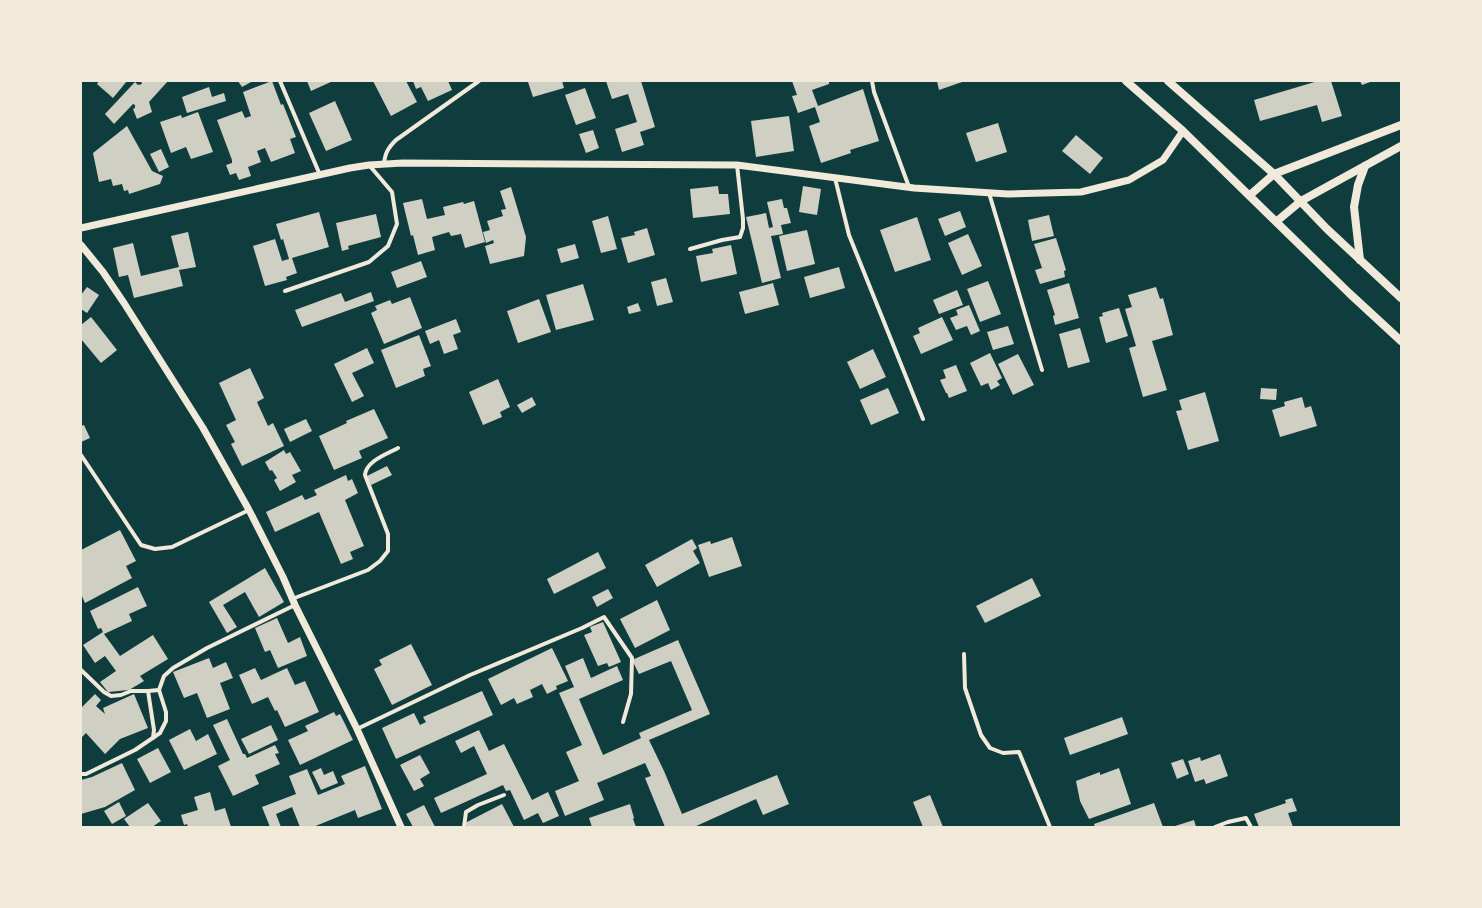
<svg xmlns="http://www.w3.org/2000/svg" width="1482" height="908" viewBox="0 0 1482 908" font-family="'PT Serif',serif">
<style>
.building{fill:#cfcfc3}
.lines{fill:none;stroke-linecap:round;stroke-linejoin:round}
.minor{stroke:#f1e9da;stroke-width:4}
.tertiary{stroke:#f1e9da;stroke-width:7}
.secondary{stroke:#f1e9da;stroke-width:8}
</style>
<rect width="100%" height="100%" fill="#0f3d3e"/>
<!-- building -->
<g class="building">
<polygon points="99,81 127,81 113,98 97,84"/>
<polygon points="141,81 168,81 149,102 152,112 137,119 133,109 135,108 135,105 133,104 114,124 105,114 135,82 138,85 142,84"/>
<polygon points="238,81 253,81 242,87"/>
<polygon points="272,81 281,105 283,104 296,137 290,139 295,153 271,162 265,148 257,151 261,162 248,167 251,176 239,180 236,173 230,175 226,165 232,163 232,160 217,120 242,111 245,118 251,116 243,92"/>
<polygon points="307,81 333,81 311,91"/>
<polygon points="373,81 406,81 417,102 391,116"/>
<polygon points="413,81 448,81 452,90 428,101 421,87 416,89"/>
<polygon points="532,81 562,81 564,88 533,97 528,82"/>
<polygon points="606,81 641,81 655,127 640,132 644,145 622,152 615,129 637,122 628,94 612,99"/>
<polygon points="792,81 829,81 829,84 812,90 818,106 863,89 879,141 850,150 851,153 821,163 809,126 820,122 815,107 798,113 792,96 797,95"/>
<polygon points="937,81 965,81 939,90"/>
<polygon points="1318,81 1331,81 1342,116 1322,122 1317,105 1260,121 1254,100"/>
<polygon points="1360,81 1373,81 1362,85"/>
<polygon points="209,87 212,97 224,93 226,101 187,113 182,97"/>
<polygon points="585,88 596,118 576,125 565,95"/>
<polygon points="335,101 352,140 326,151 309,113"/>
<polygon points="198,112 213,152 191,159 186,147 171,153 160,122 181,115 182,118"/>
<polygon points="789,116 794,151 756,157 751,121"/>
<polygon points="998,123 1007,152 976,162 966,133"/>
<polygon points="127,126 152,171 163,176 160,184 129,194 128,190 124,191 122,184 113,186 111,179 99,182 93,153"/>
<polygon points="593,130 599,148 586,153 579,134"/>
<polygon points="1076,135 1103,158 1090,174 1062,151"/>
<polygon points="161,149 169,167 159,172 150,154"/>
<polygon points="718,186 719,194 728,194 730,214 693,218 690,189"/>
<polygon points="803,186 821,189 817,215 799,212"/>
<polygon points="511,187 526,237 524,256 490,264 485,246 494,243 493,240 486,243 483,232 490,230 487,221 503,216 501,210 506,209 500,191"/>
<polygon points="422,199 427,219 445,215 443,207 463,202 464,204 474,201 485,242 465,248 461,234 451,236 449,232 432,237 435,250 418,255 413,235 411,236 403,203"/>
<polygon points="782,199 784,208 787,208 791,223 781,225 783,234 771,236 781,278 762,283 746,217 766,213 769,228 773,227 767,202"/>
<polygon points="960,211 966,227 945,236 938,219"/>
<polygon points="319,212 329,247 292,258 297,273 286,277 287,280 265,286 253,246 275,239 282,261 289,259 283,239 281,240 276,224"/>
<polygon points="376,214 381,237 348,246 349,249 342,251 336,223"/>
<polygon points="1049,215 1054,236 1032,241 1028,220"/>
<polygon points="608,216 617,249 601,253 592,221"/>
<polygon points="917,217 931,260 895,272 880,230"/>
<polygon points="647,228 655,255 628,263 621,238 635,235 634,232"/>
<polygon points="807,230 815,264 787,271 779,236"/>
<polygon points="188,232 196,267 179,270 183,286 134,298 128,275 119,277 113,248 133,243 141,276 179,267 171,236"/>
<polygon points="968,234 982,266 962,275 948,243"/>
<polygon points="1056,238 1066,270 1064,271 1065,277 1040,284 1035,270 1042,268 1034,244"/>
<polygon points="575,244 579,258 561,263 557,249"/>
<polygon points="731,245 737,274 701,282 696,256 713,253 712,249"/>
<polygon points="421,261 427,277 397,288 391,272"/>
<polygon points="839,267 845,288 810,298 804,277"/>
<polygon points="666,278 673,302 657,306 651,282"/>
<polygon points="988,281 1001,314 980,322 967,289"/>
<polygon points="773,283 779,305 745,314 739,292"/>
<polygon points="1069,283 1079,318 1055,325 1053,316 1055,315 1047,290"/>
<polygon points="583,284 594,320 556,330 546,295"/>
<polygon points="87,287 99,295 87,313 81,309 81,295"/>
<polygon points="1156,287 1160,299 1163,298 1173,335 1152,341 1167,390 1143,397 1129,348 1136,346 1125,309 1132,307 1128,295"/>
<polygon points="957,290 963,305 939,314 933,300"/>
<polygon points="371,292 374,301 302,327 295,310 341,293 345,302"/>
<polygon points="410,297 422,328 384,344 371,313 377,310 375,306 390,300 392,304"/>
<polygon points="539,299 551,332 518,343 507,311"/>
<polygon points="638,303 641,311 629,314 627,307"/>
<polygon points="969,305 980,331 971,335 967,326 956,330 950,318 958,315 956,310"/>
<polygon points="1119,308 1128,336 1106,343 1099,317 1103,316 1102,313"/>
<polygon points="91,317 117,350 101,363 81,339 81,325"/>
<polygon points="942,317 953,340 921,354 913,336 920,333 918,328"/>
<polygon points="456,319 461,332 453,335 458,349 444,354 439,340 430,344 425,331"/>
<polygon points="1008,326 1014,344 993,350 987,332"/>
<polygon points="1080,328 1090,362 1068,368 1059,334"/>
<polygon points="419,335 431,366 423,369 425,376 396,388 381,350"/>
<polygon points="367,348 374,363 352,373 364,396 352,402 334,364"/>
<polygon points="873,349 886,377 860,389 847,362"/>
<polygon points="990,353 1002,378 997,381 1000,385 991,390 988,383 981,386 970,363"/>
<polygon points="1018,354 1034,385 1013,395 998,364"/>
<polygon points="956,365 967,391 949,398 947,393 946,393 940,380 946,378 943,370"/>
<polygon points="250,368 264,398 257,402 268,426 273,423 284,446 242,466 231,444 235,442 226,425 236,420 219,383"/>
<polygon points="498,379 510,407 500,412 502,417 483,425 469,392"/>
<polygon points="888,388 899,413 871,425 860,400"/>
<polygon points="1261,388 1277,389 1276,400 1260,399"/>
<polygon points="1205,392 1219,441 1188,450 1176,411 1182,410 1179,400"/>
<polygon points="532,397 536,405 522,413 517,405"/>
<polygon points="1302,397 1305,408 1311,406 1317,426 1280,437 1272,410 1285,406 1284,402"/>
<polygon points="374,409 388,438 359,451 362,458 334,470 319,436 347,423 346,421"/>
<polygon points="306,419 312,431 290,442 284,429"/>
<polygon points="84,425 90,438 81,442 81,426"/>
<polygon points="284,450 286,454 290,452 301,471 292,475 296,482 280,491 274,480 277,478 272,470 270,471 265,462"/>
<polygon points="387,466 392,475 371,485 367,476"/>
<polygon points="346,475 348,481 352,479 358,493 345,500 364,546 350,552 353,559 341,564 319,512 275,532 266,512 302,495 305,500 317,495 314,490"/>
<polygon points="120,530 136,561 126,566 132,578 85,603 81,594 81,550"/>
<polygon points="732,537 742,566 709,577 698,545 710,541 711,544"/>
<polygon points="692,539 697,548 693,551 700,563 657,587 645,565"/>
<polygon points="598,552 606,568 554,594 547,579"/>
<polygon points="265,568 284,602 259,617 245,592 223,605 237,627 227,633 209,602"/>
<polygon points="1032,578 1041,596 985,623 976,606"/>
<polygon points="138,587 147,606 129,614 132,621 104,634 120,656 153,635 168,659 140,676 144,681 129,690 108,692 100,682 116,671 105,656 95,663 83,645 103,632 101,628 98,629 90,611"/>
<polygon points="608,589 613,598 597,607 592,597"/>
<polygon points="657,600 670,630 635,648 620,619"/>
<polygon points="277,618 288,643 300,637 307,656 278,668 270,650 265,652 255,628"/>
<polygon points="603,622 621,662 609,667 607,663 598,666 584,635 592,632 590,627"/>
<polygon points="678,640 710,714 649,740 664,771 682,814 777,775 789,804 763,815 756,799 694,827 665,827 645,778 651,776 645,763 597,783 604,800 565,816 555,791 579,781 566,752 582,745 559,693 574,687 565,666 583,658 591,678 617,666 623,680 579,699 603,755 641,738 639,733 692,710 671,661 639,674 632,660"/>
<polygon points="411,644 432,685 392,705 374,669 382,665 379,660"/>
<polygon points="552,648 568,681 556,686 557,689 547,694 542,684 530,690 533,697 517,704 514,698 501,705 488,679"/>
<polygon points="209,658 213,668 226,662 233,678 220,683 230,709 207,718 197,693 184,698 173,672"/>
<polygon points="255,668 261,680 287,668 295,685 305,681 319,712 285,727 277,710 275,711 268,697 252,704 239,675"/>
<polygon points="482,691 493,715 396,759 382,728 414,713 420,725 426,722 423,717"/>
<polygon points="95,694 101,700 96,706 105,714 103,708 134,694 148,728 120,739 105,754 86,733 81,738 81,707 82,707"/>
<polygon points="334,712 336,716 340,714 353,740 300,765 288,740 308,731 305,726"/>
<polygon points="1122,717 1128,734 1070,755 1064,738"/>
<polygon points="227,719 243,754 245,754 247,758 275,745 279,753 275,754 280,764 255,775 259,784 233,796 218,766 230,760 213,725"/>
<polygon points="271,725 278,740 249,754 241,739"/>
<polygon points="190,729 196,741 208,734 217,754 184,770 169,740"/>
<polygon points="479,730 489,751 504,744 532,800 548,792 559,816 543,823 538,813 524,820 510,790 506,791 503,785 441,813 434,798 487,774 474,746 461,753 455,741"/>
<polygon points="158,748 171,772 150,783 137,759"/>
<polygon points="1220,754 1228,776 1206,784 1204,779 1195,782 1188,761 1200,757 1201,761"/>
<polygon points="420,755 430,773 420,779 424,786 414,791 400,765"/>
<polygon points="1183,759 1189,774 1177,779 1171,763"/>
<polygon points="122,763 135,790 105,807 81,814 81,780 92,777"/>
<polygon points="365,766 382,809 358,818 355,810 313,827 300,827 292,807 276,814 281,827 270,827 262,807 296,794 289,776 307,769 318,795 345,784 341,776"/>
<polygon points="321,768 324,775 333,771 338,783 321,790 312,772"/>
<polygon points="1119,768 1131,804 1089,819 1080,801 1076,781 1100,772 1100,775"/>
<polygon points="210,792 215,811 225,808 231,827 188,827 187,824 184,825 181,815 198,810 194,797"/>
<polygon points="930,795 943,827 923,827 913,802"/>
<polygon points="1292,798 1297,811 1288,813 1293,827 1259,827 1254,814 1286,803 1285,800"/>
<polygon points="119,802 126,816 112,824 104,811"/>
<polygon points="148,803 161,821 152,827 130,827 124,819"/>
<polygon points="1154,803 1163,827 1095,827 1094,824"/>
<polygon points="502,804 514,827 467,827 465,823"/>
<polygon points="630,804 634,818 633,819 636,827 592,827 589,818"/>
<polygon points="424,805 435,827 413,827 406,814"/>
<polygon points="1194,820 1196,827 1172,827"/>
</g>
<g class="lines">
<!-- minor -->
<g class="minor">
<polyline points="280,81 320,175"/>
<polyline points="872,81 874,92 909,187"/>
<path d="M 384,164 C 385,153 388,148 396,140 L 479,81"/>
<polyline points="835,178 849,235 923,419"/>
<polyline points="989,193 1042,370"/>
<polyline points="690,249 722,240 740,237 743,228 743,219 737,165"/>
<polyline points="285,291 369,262 388,246 397,224 392,192 369,165"/>
<polyline points="81,455 141,545 155,549 172,547 249,510"/>
<path d="M 292,599 L 368,570 L 380,561 L 388,551 L 388,534 L 365,475 C 366,461 387,454 398,448"/>
<polyline points="964,654 965,688 981,735 990,748 1003,753 1019,752 1050,827"/>
<polyline points="81,670 104,692 111,696 121,695 131,691 148,691 154,730 153,738"/>
<polyline points="148,691 159,690"/>
<polyline points="357,729 470,675 582,628 604,617 632,658 631,694 623,722"/>
<polyline points="81,774 86,774 135,750 160,733 166,721 166,712 159,690 164,676 173,668 207,648 295,605"/>
<polyline points="464,827 466,812 478,805 504,795"/>
<polyline points="1215,827 1228,822 1246,818 1251,827"/>
</g>
<!-- tertiary -->
<g class="tertiary">
<polyline points="81,228 350,168 369,165 403,163 737,165 914,188 1008,194 1081,192 1129,180 1163,160 1183,131"/>
<polyline points="81,245 103,272 124,303 203,428 249,510 283,577 295,605 357,729 401,827"/>
</g>
<!-- secondary -->
<g class="secondary">
<polyline points="1126,81 1183,131 1349,293 1401,341"/>
<polyline points="1168,81 1274,174 1327,229 1401,298"/>
<polyline points="1250,195 1274,174 1401,125"/>
<polyline points="1277,221 1301,201 1401,146"/>
<polyline points="1360,260 1354,207 1358,185 1365,166"/>
</g>
</g>
<!-- border -->
<rect width="1482" height="908" fill="none" stroke="#f1e9da" stroke-width="164"/>
</svg>
